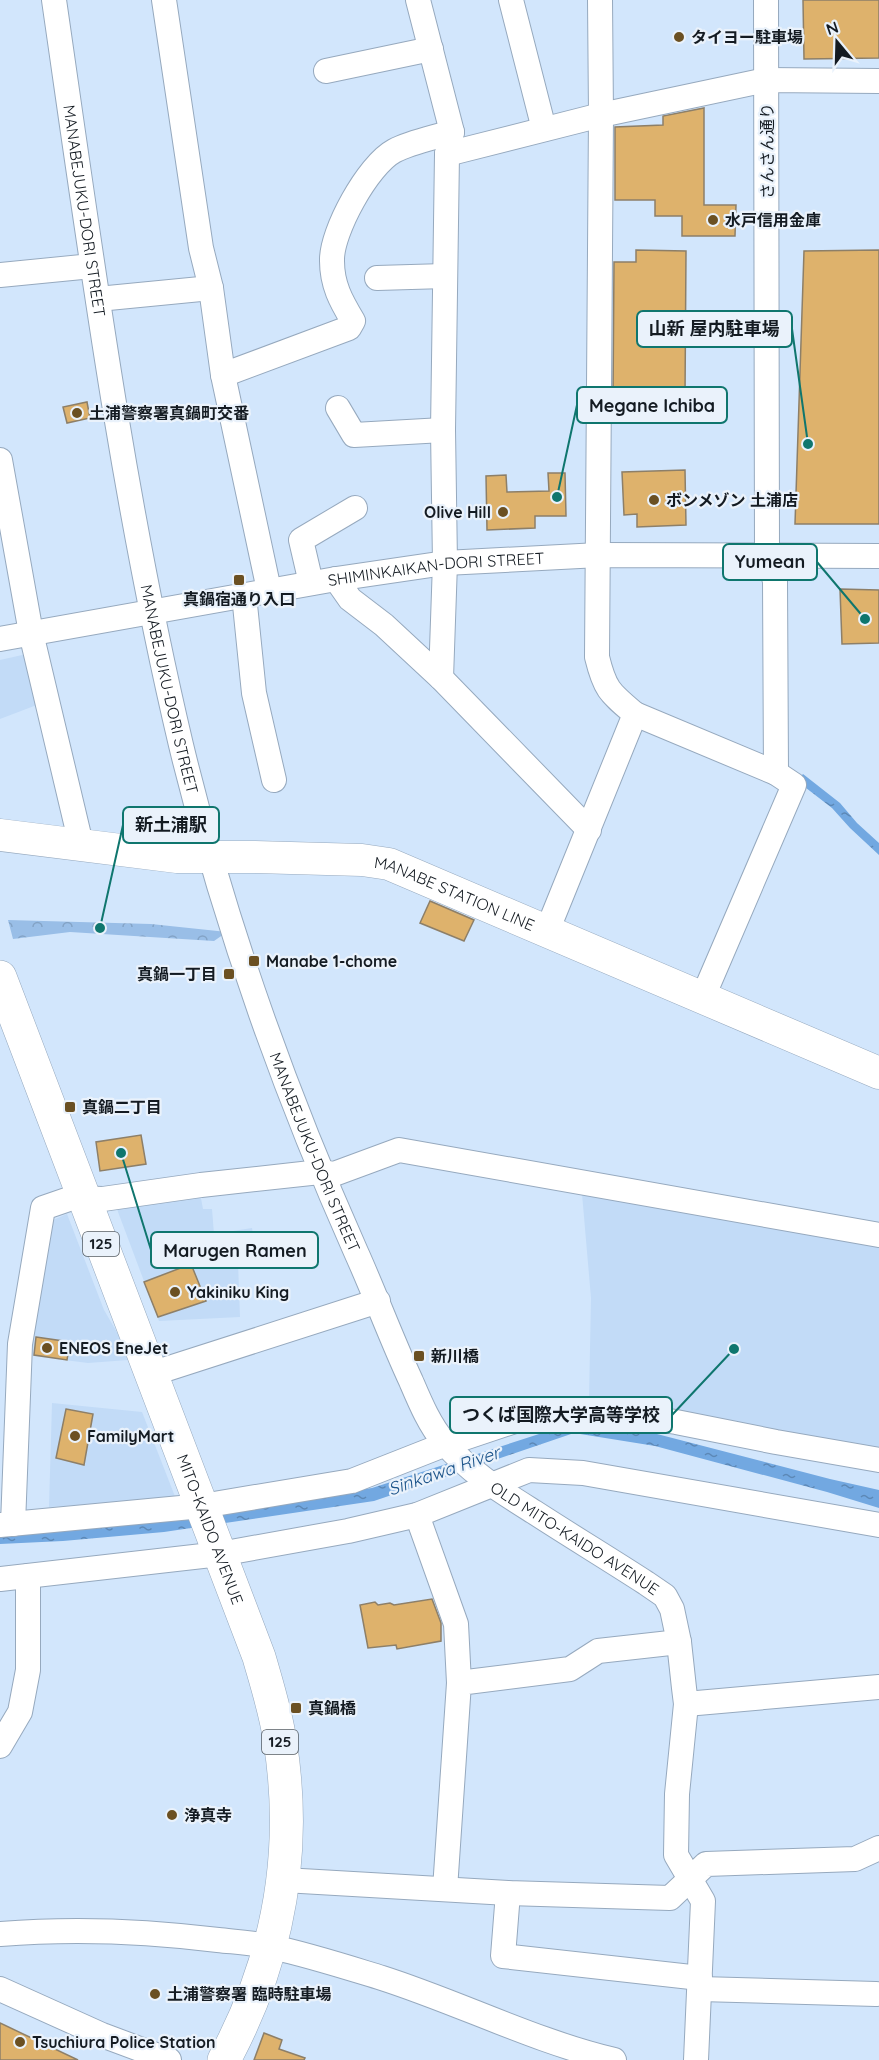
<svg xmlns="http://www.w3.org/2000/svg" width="879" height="2060" viewBox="0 0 879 2060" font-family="Quicksand,'Noto Sans JP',sans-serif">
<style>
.built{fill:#c2dbf7}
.forest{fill:url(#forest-crowns)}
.water{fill:url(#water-ripples)}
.building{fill:#deb26c;stroke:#8d7f68;stroke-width:1.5}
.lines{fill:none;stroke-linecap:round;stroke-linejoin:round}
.minor-casing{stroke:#96a9be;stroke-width:26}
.major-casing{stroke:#96a9be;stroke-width:33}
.highway-casing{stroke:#96a9be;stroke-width:34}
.minor{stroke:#fff;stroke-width:24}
.major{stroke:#fff;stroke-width:32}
.highway{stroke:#fff;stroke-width:33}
.poi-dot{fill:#6b5022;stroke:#eaf2fb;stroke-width:2}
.labels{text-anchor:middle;stroke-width:4.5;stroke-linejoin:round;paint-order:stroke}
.shield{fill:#eaf2fb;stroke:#545c63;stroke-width:1.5}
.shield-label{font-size:15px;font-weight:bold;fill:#141b22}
.poi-label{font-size:16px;font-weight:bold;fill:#141b22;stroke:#eaf2fb;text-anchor:start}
.street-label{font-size:16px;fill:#141b22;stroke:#eaf2fb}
.water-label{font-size:18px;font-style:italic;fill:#1b5389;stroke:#eaf2fb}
.leader{fill:none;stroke:#0f766e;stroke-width:2}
.callout-dot{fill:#0f766e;stroke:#eaf2fb;stroke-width:2}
.callout{fill:#eaf2fb;stroke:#0f766e;stroke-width:2}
.callout-label{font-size:18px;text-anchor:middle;font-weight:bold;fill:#141b22}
</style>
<defs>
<pattern id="forest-crowns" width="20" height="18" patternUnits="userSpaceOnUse" patternTransform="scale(1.5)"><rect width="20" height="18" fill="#99bee7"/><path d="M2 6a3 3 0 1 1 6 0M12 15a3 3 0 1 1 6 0" fill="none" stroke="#83a3c6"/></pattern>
<pattern id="water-ripples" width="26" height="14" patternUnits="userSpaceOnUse" patternTransform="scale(1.5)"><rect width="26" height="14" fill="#72a8e1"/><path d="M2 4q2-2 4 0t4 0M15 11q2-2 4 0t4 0" fill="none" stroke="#5c88b6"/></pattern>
</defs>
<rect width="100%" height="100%" fill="#d2e6fc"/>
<!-- built -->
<g class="built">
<polygon points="31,653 42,703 0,719 0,660"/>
<polygon points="581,1182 879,1235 879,1454 589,1400 591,1298"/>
<polygon points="200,1193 203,1209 212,1209 214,1234 252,1228 257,1260 238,1262 240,1317 159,1321 115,1204"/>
<polygon points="67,1214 104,1310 122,1341 128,1360 88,1363 26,1355 46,1223"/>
<polygon points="52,1403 142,1412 176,1499 49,1507"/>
</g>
<!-- forest -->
<polygon class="forest" points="8,920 151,924 227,932 214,941 70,932 13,939"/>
<!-- water -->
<g class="water">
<polygon points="803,774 840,803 857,823 879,843 879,855 850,828 832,808 797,781"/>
<polygon points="567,1425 657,1434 830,1479 879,1490 879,1508 827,1492 655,1446 574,1433 374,1501 164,1532 63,1541 0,1544 0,1534 63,1531 162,1519 372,1488"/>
</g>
<!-- building -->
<g class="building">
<polygon points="803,0 879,0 879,58 804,59"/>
<polygon points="704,108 704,205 736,205 735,236 682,236 682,216 655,216 655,200 615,200 615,127 663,125 663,116"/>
<polygon points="636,250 686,251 685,397 613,397 614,262 636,262"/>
<polygon points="879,250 879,524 795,524 804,251"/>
<polygon points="87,402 90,418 67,423 63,407"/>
<polygon points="685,470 686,525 637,527 637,514 624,515 622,472"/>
<polygon points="548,473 565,473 566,516 535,516 535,528 487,530 486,476 506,475 507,492 549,491"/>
<polygon points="840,589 879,590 879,643 842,644"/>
<polygon points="430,901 474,920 464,941 420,923"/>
<polygon points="141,1135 146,1164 100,1171 96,1142"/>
<polygon points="191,1264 206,1301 158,1317 144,1282"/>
<polygon points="36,1337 70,1342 67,1360 34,1355"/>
<polygon points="66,1409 93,1414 84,1465 56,1458"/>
<polygon points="432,1599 441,1623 441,1641 397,1649 396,1645 368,1648 360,1605 375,1602 378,1605 390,1603 394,1605"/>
<polygon points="0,2023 78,2060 0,2060"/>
<polygon points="264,2033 282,2040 279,2049 305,2058 304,2060 254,2060"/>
</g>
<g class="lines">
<defs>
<g id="minor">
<path id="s1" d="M 54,0 C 90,249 123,500 181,745 C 223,919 283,1088 356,1252 C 375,1294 391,1338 411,1381 C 420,1402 429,1424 444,1442 C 469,1472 502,1492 534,1512 C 571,1536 609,1559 646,1583 L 665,1596 L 672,1609 L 679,1642 L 684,1688 L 686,1704 L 677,1794 L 676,1855 L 703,1901 L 696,2060"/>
<polyline points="164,0 201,248 211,288 223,375 269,590"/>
<polyline points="418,0 452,132 447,154 443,430 445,563 441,678"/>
<polyline points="511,0 544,129"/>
<polyline points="326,71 431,49"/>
<polyline points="447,154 601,115 766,80 879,81"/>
<polyline points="0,275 92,266"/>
<polyline points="377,278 445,276"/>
<polyline points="98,299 211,288"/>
<path d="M 223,375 L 349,328 L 353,321 C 341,301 332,285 332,261 C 331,232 368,165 394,151 C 411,142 433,138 452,132"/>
<polyline points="338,408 354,435 443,430"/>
<polyline points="0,460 31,633 81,844"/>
<polyline points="336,579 350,599 384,625 441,678 589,830"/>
<polyline points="311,583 301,540 355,508"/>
<polyline points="244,595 254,693 274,780"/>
<path id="s2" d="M 0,639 L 336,579 L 445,563 L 599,555 L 879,556"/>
<polyline points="635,714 776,773 775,581 767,555 766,0"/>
<path d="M 547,931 L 635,714 C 610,693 605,690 597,657 L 601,115 L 600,0"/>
<polyline points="702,999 794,785 776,773"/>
<polyline points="151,1374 378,1301"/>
<polyline points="417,1515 456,1624 459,1683"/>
<polyline points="13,1524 20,1344 43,1208 72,1198 103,1199 201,1185 320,1172 334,1174 399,1150 879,1235"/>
<polyline points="0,1525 202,1506 352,1481 446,1444 530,1416 587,1409 676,1422 776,1442 879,1460"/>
<polyline points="0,1579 220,1554 348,1531 417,1515 529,1470 583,1473 879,1525"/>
<polyline points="686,1704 879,1687"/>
<polyline points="0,1746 20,1712 28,1670 28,1576"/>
<polyline points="284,1880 508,1893 670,1898 706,1864 855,1859 879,1848"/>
<polyline points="445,1889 459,1683 570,1669 598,1651 679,1642"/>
<polyline points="508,1893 503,1956 700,1978"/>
<path d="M 0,1934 C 73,1928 146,1931 218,1940 C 236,1942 255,1943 272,1947 C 309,1955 346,1967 382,1978 C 460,2003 534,2041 614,2060"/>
<polyline points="0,1989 102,2035 169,2060"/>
<polyline points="700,1989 876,1994"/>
</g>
<g id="major">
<path id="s3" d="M 0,835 L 177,857 L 255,857 L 362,860 L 389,864 L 879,1073"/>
</g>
<g id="highway">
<path id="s4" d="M 0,977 L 259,1657 C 267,1685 276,1713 280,1741 C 298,1854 278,1960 224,2060"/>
</g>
</defs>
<!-- minor casing -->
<use href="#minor" class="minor-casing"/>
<!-- major casing -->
<use href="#major" class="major-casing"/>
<!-- highway casing -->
<use href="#highway" class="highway-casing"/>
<!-- minor -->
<use href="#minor" class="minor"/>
<!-- major -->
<use href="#major" class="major"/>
<!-- highway -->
<use href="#highway" class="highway"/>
</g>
<!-- markers -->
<g class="poi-dot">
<circle cx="679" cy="37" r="6"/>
<circle cx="713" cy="220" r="6"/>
<circle cx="77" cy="413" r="6"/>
<circle cx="654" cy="500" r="6"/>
<circle cx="503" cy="512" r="6"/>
<rect x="233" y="574" width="12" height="12" rx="3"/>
<rect x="248" y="955" width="12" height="12" rx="3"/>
<rect x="223" y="968" width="12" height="12" rx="3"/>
<rect x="64" y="1101" width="12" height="12" rx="3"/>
<circle cx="175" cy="1292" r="6"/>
<circle cx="47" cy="1348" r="6"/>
<rect x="413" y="1350" width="12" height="12" rx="3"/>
<circle cx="75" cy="1436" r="6"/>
<rect x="290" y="1702" width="12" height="12" rx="3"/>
<circle cx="172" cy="1815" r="6"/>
<circle cx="155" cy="1994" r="6"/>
<circle cx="20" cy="2042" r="6"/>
</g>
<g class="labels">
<!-- shield labels -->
<g class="shield">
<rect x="83" y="1232" width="36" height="24" rx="4.5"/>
<rect x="262" y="1730" width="36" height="24" rx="4.5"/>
</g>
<g class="shield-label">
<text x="101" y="1249">125</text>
<text x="280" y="1747">125</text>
</g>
<!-- poi labels -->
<g class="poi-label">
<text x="691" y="43">タイヨー駐車場</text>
<text x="725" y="226">水戸信用金庫</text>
<text x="89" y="419">土浦警察署真鍋町交番</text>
<text x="666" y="506">ボンメゾン 土浦店</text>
<text x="491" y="518" text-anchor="end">Olive Hill</text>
<text x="239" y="605" text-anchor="middle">真鍋宿通り入口</text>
<text x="266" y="967">Manabe 1-chome</text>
<text x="217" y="980" text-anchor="end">真鍋一丁目</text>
<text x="82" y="1113">真鍋二丁目</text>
<text x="187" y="1298">Yakiniku King</text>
<text x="59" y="1354">ENEOS EneJet</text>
<text x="431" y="1362">新川橋</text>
<text x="87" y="1442">FamilyMart</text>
<text x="308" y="1714">真鍋橋</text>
<text x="184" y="1821">浄真寺</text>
<text x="167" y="2000">土浦警察署 臨時駐車場</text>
<text x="32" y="2048">Tsuchiura Police Station</text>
</g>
<!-- street labels -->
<g class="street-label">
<text transform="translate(767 151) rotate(-90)" y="6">さんさん通り</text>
<text dy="6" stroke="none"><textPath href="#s1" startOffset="213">MANABEJUKU-DORI STREET</textPath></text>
<text dy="6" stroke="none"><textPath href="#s2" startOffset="442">SHIMINKAIKAN-DORI STREET</textPath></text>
<text dy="6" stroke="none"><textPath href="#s1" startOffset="699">MANABEJUKU-DORI STREET</textPath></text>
<text dy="6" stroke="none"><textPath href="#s3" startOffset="462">MANABE STATION LINE</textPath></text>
<text dy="6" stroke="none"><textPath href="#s1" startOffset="1185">MANABEJUKU-DORI STREET</textPath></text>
<text dy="6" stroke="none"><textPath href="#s4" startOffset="591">MITO-KAIDO AVENUE</textPath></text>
<text dy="6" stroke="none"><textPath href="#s1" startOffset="1666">OLD MITO-KAIDO AVENUE</textPath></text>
</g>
<!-- water labels -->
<g class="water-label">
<text transform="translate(444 1471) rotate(-19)" y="6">Sinkawa River</text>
</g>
</g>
<!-- callouts -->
<path class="leader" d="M808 444L792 329M557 497L577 405M865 619L817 562M100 928L123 825M121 1153L151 1250M734 1349L672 1415"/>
<g class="callout-dot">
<circle cx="808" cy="444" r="6"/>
<circle cx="557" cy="497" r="6"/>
<circle cx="865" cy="619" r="6"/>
<circle cx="100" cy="928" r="6"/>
<circle cx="121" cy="1153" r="6"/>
<circle cx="734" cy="1349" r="6"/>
</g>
<g class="callout">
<rect x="637" y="311" width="155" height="36" rx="6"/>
<rect x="577" y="387" width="150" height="36" rx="6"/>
<rect x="723" y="544" width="94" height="36" rx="6"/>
<rect x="123" y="807" width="96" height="36" rx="6"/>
<rect x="151" y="1232" width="167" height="36" rx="6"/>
<rect x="450" y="1397" width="222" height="36" rx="6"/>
</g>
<g class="callout-label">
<text x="714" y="335">山新 屋内駐車場</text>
<text x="652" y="412">Megane Ichiba</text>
<text x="770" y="568">Yumean</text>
<text x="171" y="831">新土浦駅</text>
<text x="235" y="1257">Marugen Ramen</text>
<text x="561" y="1421">つくば国際大学高等学校</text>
</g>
<!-- north arrow -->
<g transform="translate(837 42) rotate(341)" stroke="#eaf2fb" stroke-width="4.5" paint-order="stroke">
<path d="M0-4.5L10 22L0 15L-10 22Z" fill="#141b22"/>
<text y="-9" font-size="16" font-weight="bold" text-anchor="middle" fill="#141b22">N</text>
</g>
</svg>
